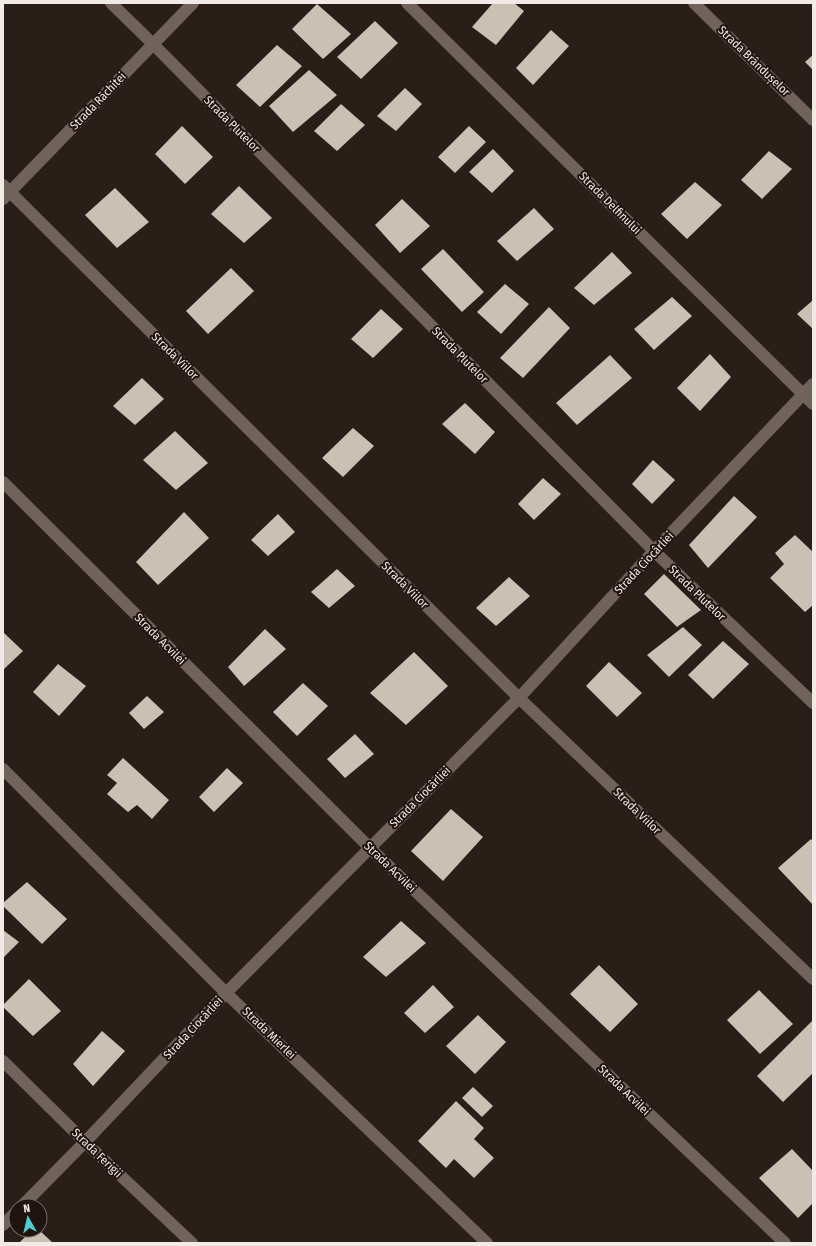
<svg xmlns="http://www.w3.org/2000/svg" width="816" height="1246" viewBox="0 0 816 1246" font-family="'Fira Sans Condensed',sans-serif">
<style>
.building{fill:#cac0b3}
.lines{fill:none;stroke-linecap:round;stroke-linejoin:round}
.minor{stroke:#71635c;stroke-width:12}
.labels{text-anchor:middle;stroke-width:4;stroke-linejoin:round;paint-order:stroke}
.street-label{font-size:12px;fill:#f2eae6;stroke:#20140f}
</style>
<rect width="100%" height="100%" fill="#291e18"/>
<!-- building -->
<g class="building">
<polygon points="493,3 514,3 524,11 496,45 472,27"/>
<polygon points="317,4 351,34 323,59 292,29"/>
<polygon points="375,21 398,43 361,79 337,57"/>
<polygon points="551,30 569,46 533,85 516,68"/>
<polygon points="277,45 302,66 260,107 236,85"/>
<polygon points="813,55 813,70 805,62"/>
<polygon points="309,70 337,95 293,132 269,106"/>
<polygon points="405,88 422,104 396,131 377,116"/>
<polygon points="341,104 365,125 337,151 314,131"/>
<polygon points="182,126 213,157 185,184 155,154"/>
<polygon points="469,126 486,142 455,173 438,157"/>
<polygon points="493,149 514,171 492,193 469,172"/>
<polygon points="769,151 792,169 762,199 741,180"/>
<polygon points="695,182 722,205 687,239 661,214"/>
<polygon points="239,186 272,218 244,243 211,214"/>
<polygon points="115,188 149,222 117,248 85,215"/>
<polygon points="402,199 430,226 400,253 375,225"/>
<polygon points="534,208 554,229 517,261 497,241"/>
<polygon points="443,249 484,292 462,312 421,269"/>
<polygon points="612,252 632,273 594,305 574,288"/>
<polygon points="231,268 254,291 208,334 186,311"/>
<polygon points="505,284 529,304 501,334 477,312"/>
<polygon points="672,297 692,316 654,350 634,329"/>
<polygon points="812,301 813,302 813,329 797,314"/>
<polygon points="549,307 570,328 523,378 500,358"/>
<polygon points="381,309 403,329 373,358 351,339"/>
<polygon points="710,354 731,377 700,411 677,388"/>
<polygon points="610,355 632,378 577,425 556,403"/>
<polygon points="142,378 164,399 135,425 113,406"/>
<polygon points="465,403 495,432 475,454 442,424"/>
<polygon points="353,428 374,446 343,477 322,458"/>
<polygon points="175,431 208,463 176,490 143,460"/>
<polygon points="653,460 675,480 652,504 632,484"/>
<polygon points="543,478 561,494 534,520 518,504"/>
<polygon points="734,496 757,517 708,568 689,545"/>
<polygon points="184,512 209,538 158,585 136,562"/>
<polygon points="278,514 295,532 268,556 251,540"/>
<polygon points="795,535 813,552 813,605 805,612 770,578 784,564 775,553"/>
<polygon points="337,569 355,586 329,608 311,592"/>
<polygon points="664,574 701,610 677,627 644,594"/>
<polygon points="509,577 530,596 496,626 476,608"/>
<polygon points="683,627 702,645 669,677 647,655"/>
<polygon points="265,629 286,649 244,686 228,667"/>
<polygon points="3,632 23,651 3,670"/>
<polygon points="723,641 749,664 713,699 688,675"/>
<polygon points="414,652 448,686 406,725 370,693"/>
<polygon points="609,662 642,693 617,717 586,686"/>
<polygon points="58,664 86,686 59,716 33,692"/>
<polygon points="303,683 328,706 297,736 273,712"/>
<polygon points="147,696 164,712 144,729 129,713"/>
<polygon points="355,734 374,754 345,778 327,759"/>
<polygon points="123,758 169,800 152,819 137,805 128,812 107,794 117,783 107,775"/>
<polygon points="227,768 243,783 214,812 199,797"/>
<polygon points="451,809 483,837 443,881 411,851"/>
<polygon points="811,839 813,842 813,905 778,868"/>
<polygon points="27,882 67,919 42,944 3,906 3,903"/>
<polygon points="401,921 426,943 386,977 363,957"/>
<polygon points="3,930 19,942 3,958"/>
<polygon points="599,965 638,1004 610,1032 570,994"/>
<polygon points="29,979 61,1011 33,1036 3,1007 3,1005"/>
<polygon points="433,985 454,1007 425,1033 404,1013"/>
<polygon points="759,990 793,1024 760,1054 727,1020"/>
<polygon points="478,1015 506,1042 475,1074 446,1046"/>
<polygon points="813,1020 813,1073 783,1102 757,1076"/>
<polygon points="102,1031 125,1051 93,1086 73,1064"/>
<polygon points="473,1087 493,1106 482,1117 462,1098"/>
<polygon points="456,1101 484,1128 474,1139 494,1158 474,1178 454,1159 446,1168 418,1141"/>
<polygon points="792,1149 813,1171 813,1203 798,1218 759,1178"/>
<polygon points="32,1230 39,1230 53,1243 19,1243"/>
</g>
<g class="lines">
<!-- minor -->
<g class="minor">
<polyline points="111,3 153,44 654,551 813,703"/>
<polyline points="407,3 813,404"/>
<polyline points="694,3 813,120"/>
<polyline points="3,185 519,698 813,979"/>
<polyline points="3,199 193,3"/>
<polyline points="3,482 370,848 785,1243"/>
<polyline points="3,769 226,993 487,1243"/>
<polyline points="3,1061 85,1142 192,1243"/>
<polyline points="22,1206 85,1142 226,993 519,698 654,551 813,384"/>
<polyline points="3,1225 16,1212"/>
</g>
</g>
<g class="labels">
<!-- street labels -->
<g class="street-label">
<text transform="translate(754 61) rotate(44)" y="4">Strada Brândușelor</text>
<text transform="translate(98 101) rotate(-46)" y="4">Strada Răchitei</text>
<text transform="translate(232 124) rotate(45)" y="4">Strada Plutelor</text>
<text transform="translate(610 203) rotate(45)" y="4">Strada Delfinului</text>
<text transform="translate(460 355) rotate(45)" y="4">Strada Plutelor</text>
<text transform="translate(175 356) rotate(45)" y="4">Strada Viilor</text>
<text transform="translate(644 563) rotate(-47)" y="4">Strada Ciocârliei</text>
<text transform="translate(405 585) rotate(45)" y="4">Strada Viilor</text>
<text transform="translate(697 593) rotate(44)" y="4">Strada Plutelor</text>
<text transform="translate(160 639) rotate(45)" y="4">Strada Acvilei</text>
<text transform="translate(420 797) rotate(-45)" y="4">Strada Ciocârliei</text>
<text transform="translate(637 811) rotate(44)" y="4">Strada Viilor</text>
<text transform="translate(390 867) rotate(44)" y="4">Strada Acvilei</text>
<text transform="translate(193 1028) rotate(-47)" y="4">Strada Ciocârliei</text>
<text transform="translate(269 1033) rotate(44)" y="4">Strada Mierlei</text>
<text transform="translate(624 1090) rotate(44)" y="4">Strada Acvilei</text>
<text transform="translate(97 1153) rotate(44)" y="4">Strada Ferigii</text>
</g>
</g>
<!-- border -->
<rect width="816" height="1246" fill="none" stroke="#f2eae6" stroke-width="8"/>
<!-- north arrow -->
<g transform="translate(28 1218) rotate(352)"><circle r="19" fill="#20140f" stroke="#746a65"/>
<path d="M0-3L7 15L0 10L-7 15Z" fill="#51ccd1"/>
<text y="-6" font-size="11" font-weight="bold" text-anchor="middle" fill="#f2eae6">N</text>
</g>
</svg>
